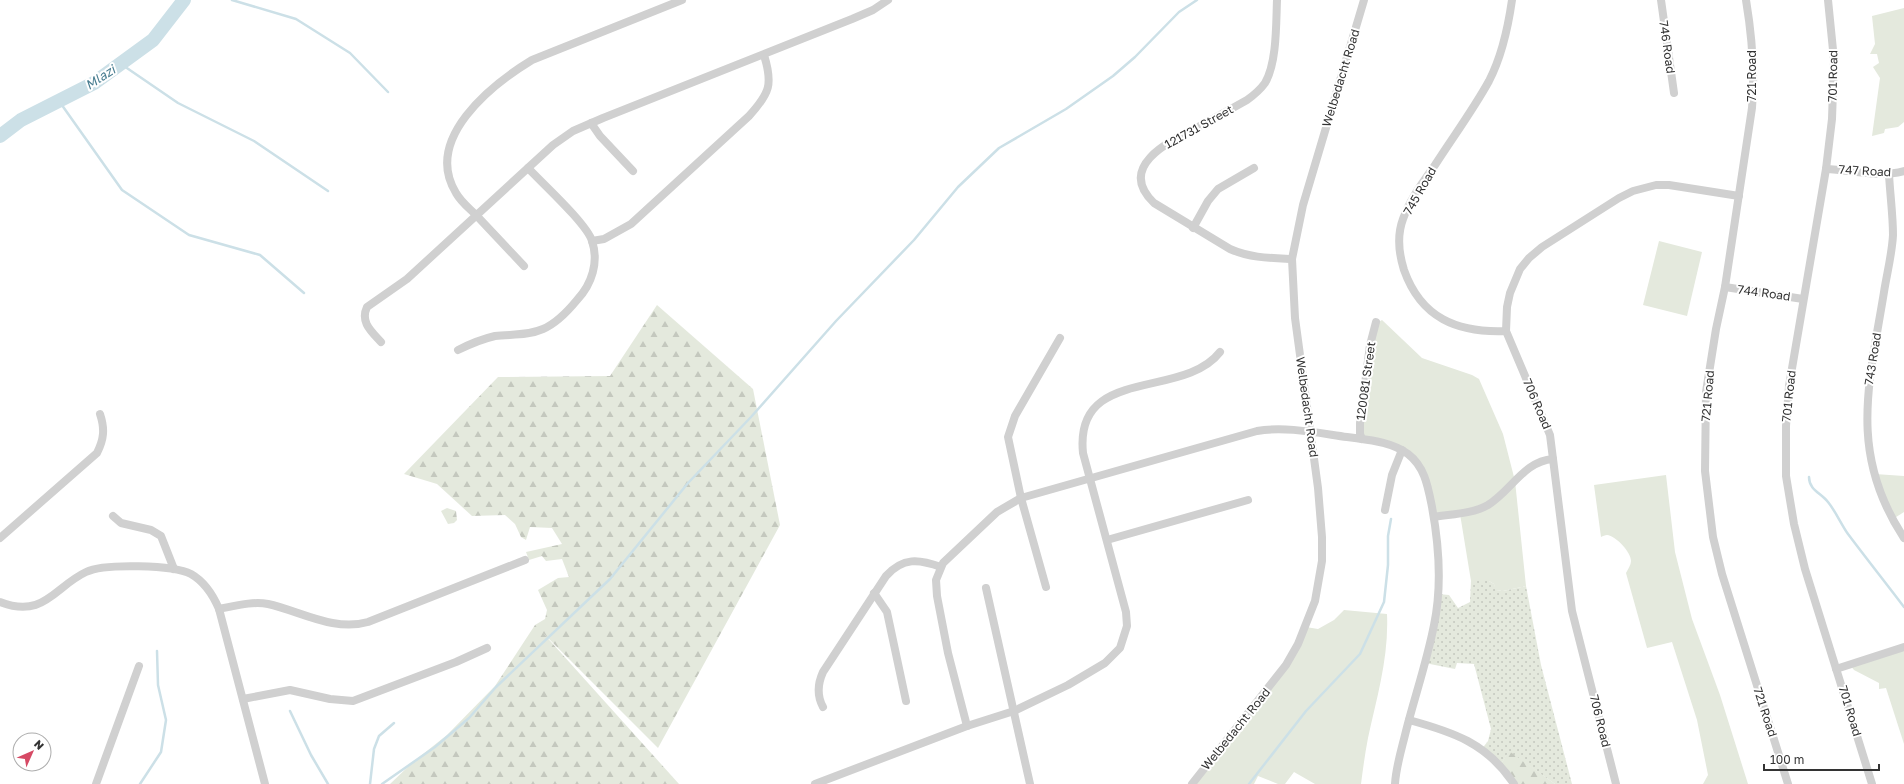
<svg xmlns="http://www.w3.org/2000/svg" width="1904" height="784" viewBox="0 0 1904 784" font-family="'Golos Text',sans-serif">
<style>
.grass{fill:#e4e9dd}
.forest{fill:url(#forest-firs)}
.garden{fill:url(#garden-dots)}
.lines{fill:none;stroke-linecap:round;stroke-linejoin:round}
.stream{stroke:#cce0e7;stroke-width:2.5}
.river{stroke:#cce0e7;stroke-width:14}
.minor{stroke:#d0d0d0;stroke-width:8}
.labels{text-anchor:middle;stroke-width:4;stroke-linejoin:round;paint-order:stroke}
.street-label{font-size:12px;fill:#333;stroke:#fff}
.water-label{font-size:13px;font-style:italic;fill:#477c8f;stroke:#fff}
</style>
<defs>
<pattern id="forest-firs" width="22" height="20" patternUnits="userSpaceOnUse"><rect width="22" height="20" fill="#e4e9dd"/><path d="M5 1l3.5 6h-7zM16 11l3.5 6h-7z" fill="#c4c8be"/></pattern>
<pattern id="garden-dots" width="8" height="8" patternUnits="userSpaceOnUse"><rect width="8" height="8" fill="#e4e9dd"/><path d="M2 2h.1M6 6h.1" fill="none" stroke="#c4c8be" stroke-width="1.8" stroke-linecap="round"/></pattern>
</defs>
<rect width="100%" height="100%" fill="#fff"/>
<!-- grass -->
<g class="grass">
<polygon points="1904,8 1904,122 1898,127 1885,129 1884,133 1872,136 1880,78 1873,67 1879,63 1877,54 1870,54 1875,44 1872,16"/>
<polygon points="1659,241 1702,252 1687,316 1643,305"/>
<polygon points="1382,320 1422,358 1472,375 1479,379 1503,434 1515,481 1526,586 1503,591 1495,590 1494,584 1489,581 1471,581 1460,514 1434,518 1431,495 1414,459 1360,435 1377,323"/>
<polygon points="1875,474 1904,476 1904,512 1893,519"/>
<path d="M 1666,475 L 1675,552 L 1692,619 L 1720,695 L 1748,784 L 1703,784 L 1708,775 L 1697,720 L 1672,642 L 1647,648 L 1626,573 C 1628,569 1631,565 1631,561 C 1631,552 1616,536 1607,535 C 1605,535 1603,536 1601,537 L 1594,485 Z"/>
<path d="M 1344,610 L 1387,614 C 1389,657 1377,697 1368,738 C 1365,753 1363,769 1361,784 L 1315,784 L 1294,772 L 1285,784 L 1278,784 L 1258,776 L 1254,784 L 1194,784 L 1259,703 L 1306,627 L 1318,629 L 1334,620 Z"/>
<polygon points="1904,647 1904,744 1886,688 1879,689 1879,683 1854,670 1850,665"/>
</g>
<!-- forest -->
<g class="forest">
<polygon points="657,305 753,389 780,525 658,748 543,633 679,784 390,784 413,762 447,735 495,686 535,625 545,619 547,610 538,590 558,578 569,577 562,559 546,561 542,556 529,560 526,552 562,544 552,528 530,527 526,540 521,537 515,524 505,515 472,516 437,484 404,474 498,377 610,376"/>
<polygon points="447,508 456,511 457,520 454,523 448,524 441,511"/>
<polygon points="1509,750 1555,784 1513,784 1500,766"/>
</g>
<!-- garden -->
<polygon class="garden" points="1471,581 1489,581 1494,584 1496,590 1503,591 1526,586 1541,665 1572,784 1555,784 1509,751 1500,766 1481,750 1488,741 1491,729 1474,664 1457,663 1455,669 1425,663 1438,594 1449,595 1458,608 1470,602"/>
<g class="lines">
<!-- stream -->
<g class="stream">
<polyline points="232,0 296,19 350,53 388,92"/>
<polyline points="121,64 178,103 254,141 328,191"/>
<polyline points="59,101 122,190 189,235 260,255 304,293"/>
<path d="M 1809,477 C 1809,490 1821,493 1828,502 C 1836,512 1841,524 1848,534 C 1866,558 1885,582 1904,607"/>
<polyline points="290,711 311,755 328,784"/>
<polyline points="140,784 161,752 166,720 158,685 157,651"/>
<polyline points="370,784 374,749 379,736 394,723"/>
<polyline points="382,784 435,747 469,718 496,687 610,579 688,483 751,417 836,321 914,240 958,187 999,148 1066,109 1113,76 1135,57 1179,12 1197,0"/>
<polyline points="1249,784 1306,711 1360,654 1384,602 1388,565 1388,536 1391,519"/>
</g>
<!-- river -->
<polyline class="river" points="0,136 21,120 94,83 153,40 184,0"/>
<!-- minor -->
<g class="minor">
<path d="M 1277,0 C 1276,24 1277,63 1265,83 C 1260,90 1254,95 1247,100 C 1231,109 1215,118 1198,127 C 1170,141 1116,166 1154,203 L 1230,249 C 1250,258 1271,258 1292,259"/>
<polyline points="1661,0 1674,93"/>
<path d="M 1746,0 C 1752,36 1755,72 1752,108 L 1725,287 L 1716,329 L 1706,392 L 1705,471 L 1713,537 L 1722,574 L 1788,784"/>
<polyline points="1828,0 1834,60 1832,119 1826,169 1789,386 1786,426 1786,476 1794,524 1805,569 1872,784"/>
<polyline points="591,123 600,136 633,171"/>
<path d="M 1826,169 C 1852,170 1878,178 1904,171"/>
<path d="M 1889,174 C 1890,194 1893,215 1893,235 C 1892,254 1887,273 1884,292 C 1869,384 1848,453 1904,538"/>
<polyline points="1193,228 1208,201 1218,189 1254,168"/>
<path d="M 592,241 L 604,239 L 631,224 L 749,116 C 770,93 773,84 764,55"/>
<path d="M 524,266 C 508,249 492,232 476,215 C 469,208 461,202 456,193 C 423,139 491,85 532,60 L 682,0"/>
<polyline points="1725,287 1803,299"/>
<path d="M 1506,331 C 1457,333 1421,318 1404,270 C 1399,254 1397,235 1403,219 C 1410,199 1423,182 1435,165 C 1453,137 1473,110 1489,81 C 1502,56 1508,28 1512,0"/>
<path d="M 381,342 C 371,331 360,322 367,307 L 407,279 L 553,145 L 573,131 L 603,118 L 852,19 L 873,10 L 888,0"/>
<path d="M 458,350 C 470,344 482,339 495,336 C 511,334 527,336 543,329 C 557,323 568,311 577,300 C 592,284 599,262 592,241 C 587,224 542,183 528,168"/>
<polyline points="1362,439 1360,434 1360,423 1370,345 1376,322"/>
<polyline points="1385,510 1392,475 1402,450"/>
<polyline points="113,516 121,523 151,530 161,536 174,569"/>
<path d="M 1434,517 C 1452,514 1472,514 1488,505 C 1511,491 1524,461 1553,459"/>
<path d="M 0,538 L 97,453 C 104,439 105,429 100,414"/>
<polyline points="1107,540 1248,500"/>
<polyline points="1046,587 1021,498 1008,437 1015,416 1060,338"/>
<polyline points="986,588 1030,784"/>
<polyline points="874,593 887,612 906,701"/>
<path d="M 0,602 C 44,619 54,587 86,572 C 104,563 174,565 191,574 C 205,582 213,595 219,609 L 265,784"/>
<path d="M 219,609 C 235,606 252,601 268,604 C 300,611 334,632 368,622 L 525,560"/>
<polyline points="1836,669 1904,647"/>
<polyline points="243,699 290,690 330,699 353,701 456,662 487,648"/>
<path d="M 823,707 C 817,696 818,683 823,672 L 886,576 C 903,557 919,559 941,567"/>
<path d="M 1409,720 C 1453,732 1487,743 1514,784"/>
<path d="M 967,726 L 948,653 L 937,596 L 936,580 L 943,563 L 997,512 L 1021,498 L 1257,431 C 1285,426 1318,433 1347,437 C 1367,440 1390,441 1408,454 C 1425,467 1428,487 1432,507 C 1439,545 1442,587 1434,625 C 1427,661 1415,696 1406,731 C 1402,748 1396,766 1395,784"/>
<polyline points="96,784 139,666"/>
<path d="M 815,784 L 967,726 L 1014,711 L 1068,685 L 1105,663 L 1120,648 L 1127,626 L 1126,612 L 1083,453 C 1074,365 1183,400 1220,352"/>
<polyline points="1192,784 1286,665 1298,644 1315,601 1322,561 1322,537 1318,488 1295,318 1292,259 1303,205 1364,0"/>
<polyline points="1616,784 1572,611 1550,435 1506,331 1507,307 1510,293 1520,269 1529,258 1542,247 1619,198 1633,191 1656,185 1669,185 1739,196"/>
</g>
</g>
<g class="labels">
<!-- street labels -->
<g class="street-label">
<text transform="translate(1667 47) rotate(82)" y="4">746 Road</text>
<text transform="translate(1752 76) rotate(-90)" y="4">721 Road</text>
<text transform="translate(1833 76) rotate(-89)" y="4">701 Road</text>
<text transform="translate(1341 78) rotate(-73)" y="4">Welbedacht Road</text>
<text transform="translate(1199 127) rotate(-29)" y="4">121731 Street</text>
<text transform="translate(1865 171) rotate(3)" y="4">747 Road</text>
<text transform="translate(1420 191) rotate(-60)" y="4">745 Road</text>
<text transform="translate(1764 293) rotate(8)" y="4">744 Road</text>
<text transform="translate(1873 359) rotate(-81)" y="4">743 Road</text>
<text transform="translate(1366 381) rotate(-82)" y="4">120081 Street</text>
<text transform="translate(1708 396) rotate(-85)" y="4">721 Road</text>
<text transform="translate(1789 396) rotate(-84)" y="4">701 Road</text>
<text transform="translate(1537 404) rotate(67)" y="4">706 Road</text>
<text transform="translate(1307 407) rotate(82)" y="4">Welbedacht Road</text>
<text transform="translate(1850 711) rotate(73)" y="4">701 Road</text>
<text transform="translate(1765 712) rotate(72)" y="4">721 Road</text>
<text transform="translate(1600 721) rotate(76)" y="4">706 Road</text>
<text transform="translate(1236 729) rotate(-51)" y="4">Welbedacht Road</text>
</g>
<!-- water labels -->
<g class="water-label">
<text transform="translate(100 77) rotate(-33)" y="5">Mlazi</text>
</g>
</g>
<!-- north arrow -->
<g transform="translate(32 752) rotate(45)"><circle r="19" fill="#ffffff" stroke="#adadad"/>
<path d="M0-3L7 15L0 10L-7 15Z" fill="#d64964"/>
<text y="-6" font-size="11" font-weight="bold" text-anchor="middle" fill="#333333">N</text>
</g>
<!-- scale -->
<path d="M1764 764v6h115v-6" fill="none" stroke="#333333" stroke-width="2"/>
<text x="1770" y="764" font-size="12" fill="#333333" stroke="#ffffff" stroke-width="3" paint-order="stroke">100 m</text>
</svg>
